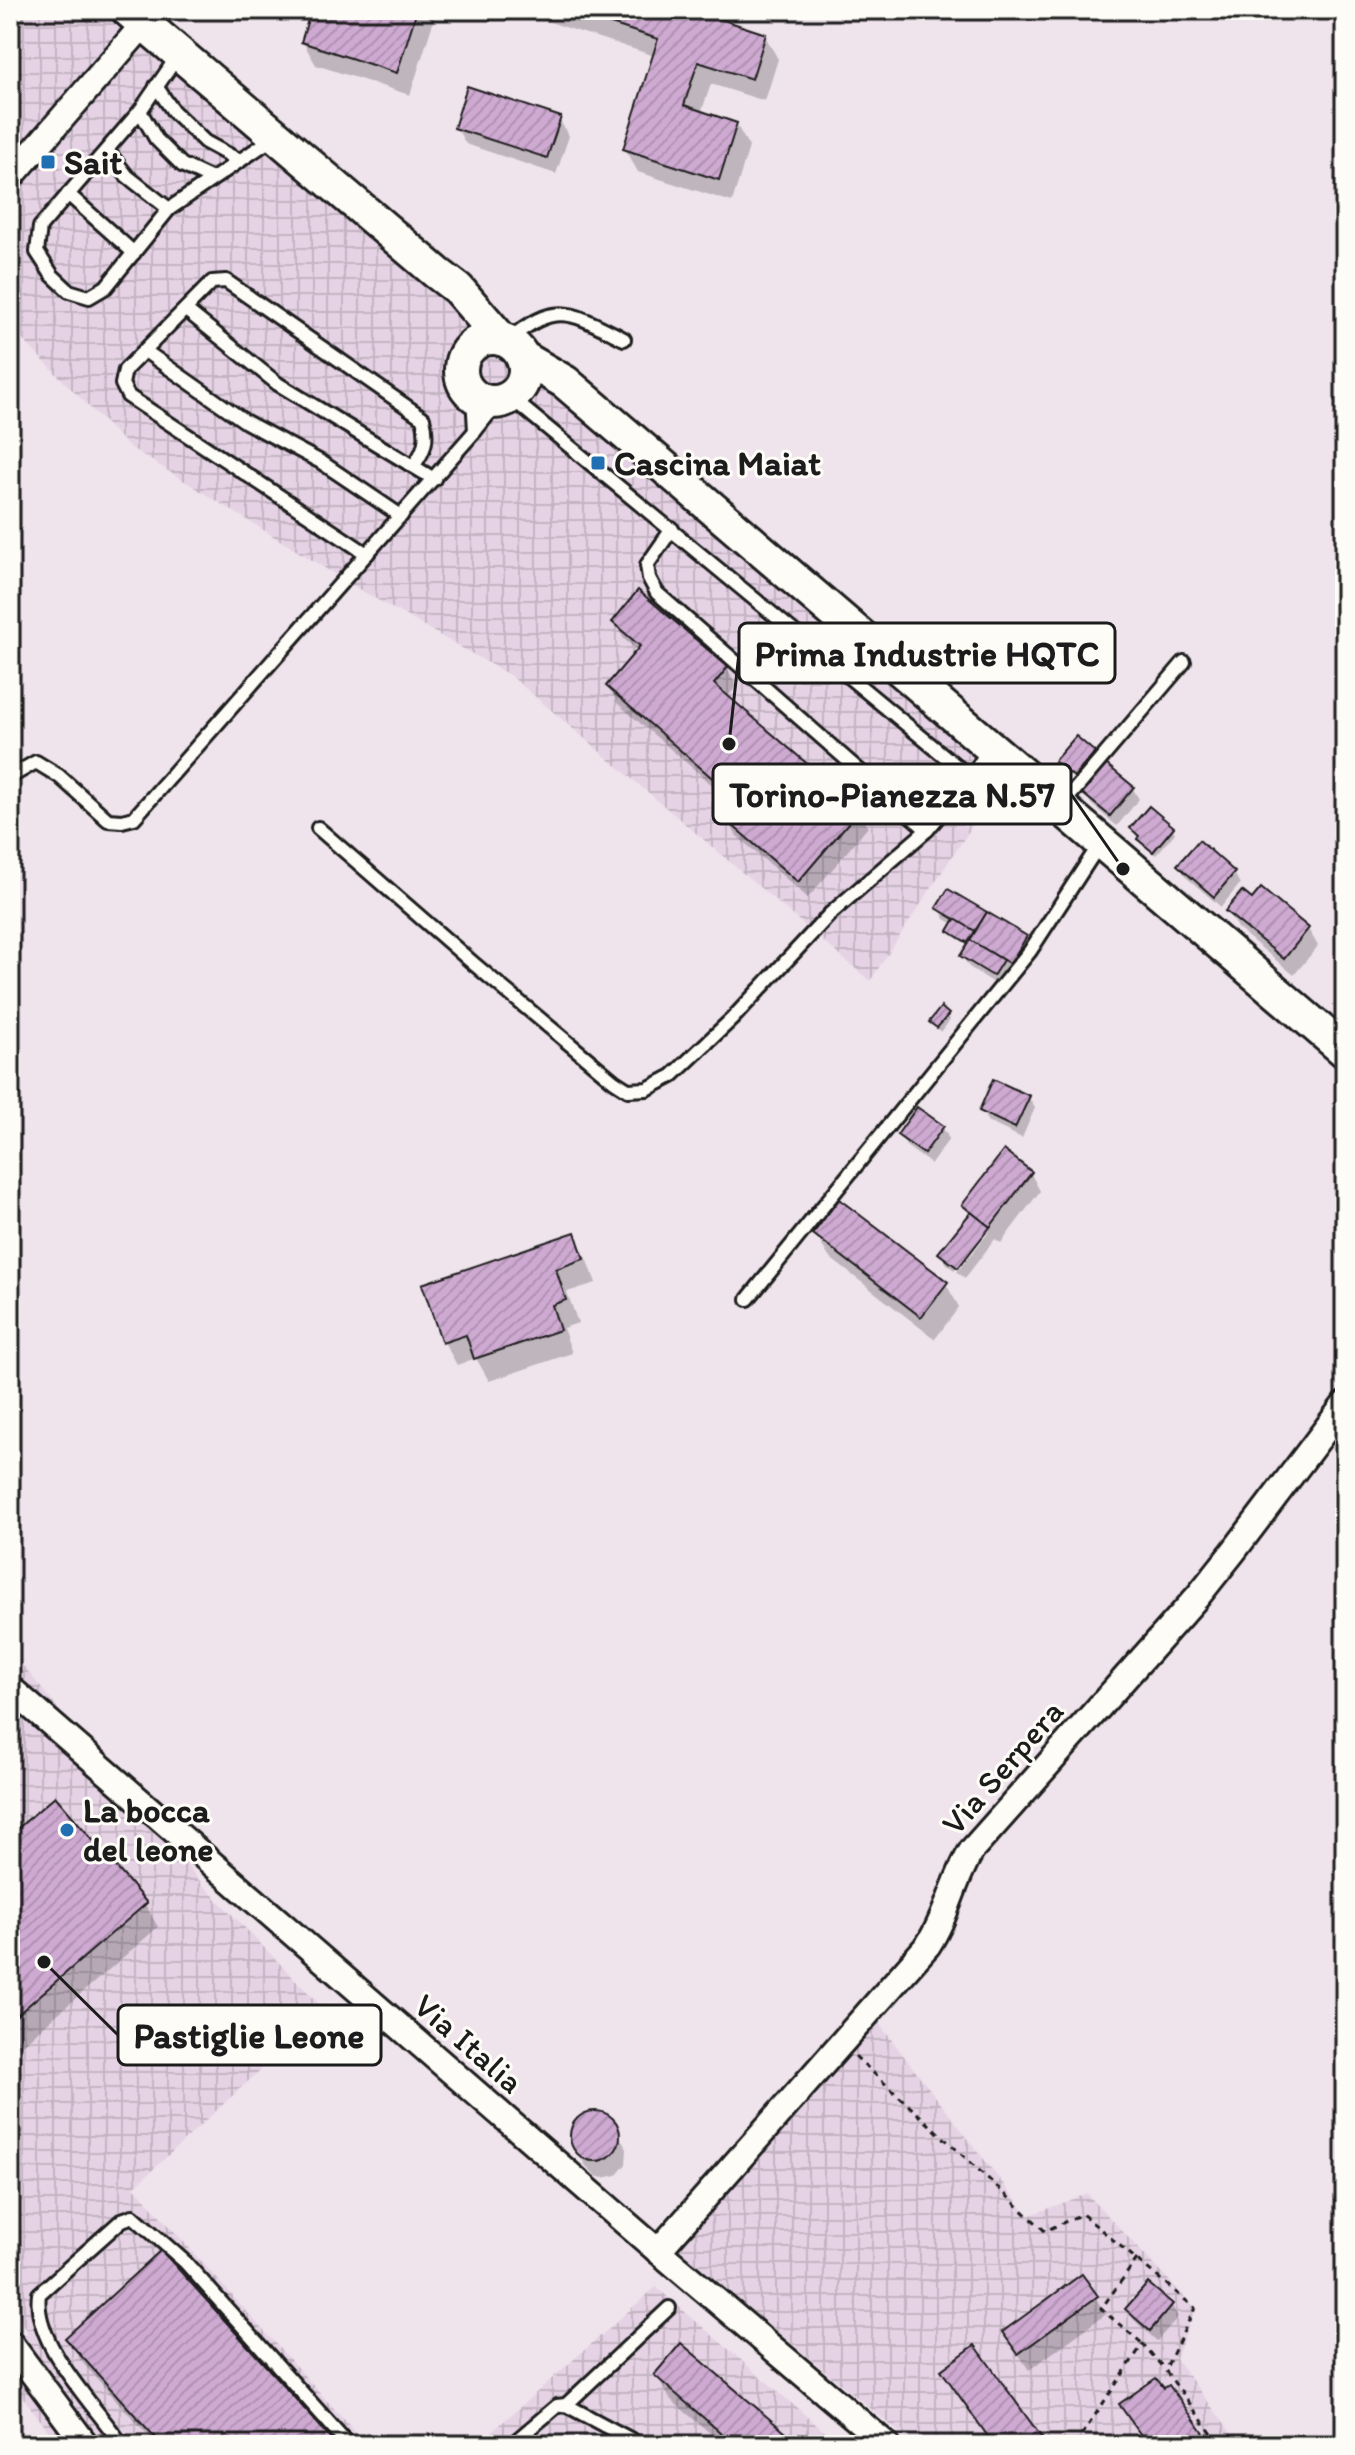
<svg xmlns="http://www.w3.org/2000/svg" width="1355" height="2455" viewBox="0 0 1355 2455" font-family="Itim,sans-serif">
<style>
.industrial{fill:url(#industrial-grid)}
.shadow{fill:#0003}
.building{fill:url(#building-hatch);stroke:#1c1c1c;stroke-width:2}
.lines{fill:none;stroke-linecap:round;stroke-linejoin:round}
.lane-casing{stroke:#1c1c1c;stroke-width:18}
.street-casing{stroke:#1c1c1c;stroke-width:30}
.secondary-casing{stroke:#1c1c1c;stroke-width:38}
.path{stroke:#1c1c1c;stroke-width:3;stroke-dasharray:6 6;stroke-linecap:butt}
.lane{stroke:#fdfcf7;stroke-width:12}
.street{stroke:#fdfcf7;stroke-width:24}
.secondary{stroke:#fdfcf7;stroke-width:32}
.poi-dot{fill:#1f6fb2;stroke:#fdfcf7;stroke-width:3}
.labels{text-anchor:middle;stroke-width:6;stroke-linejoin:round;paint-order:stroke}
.poi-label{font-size:34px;font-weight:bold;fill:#1c1c1c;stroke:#fdfcf7;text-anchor:start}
.street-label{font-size:34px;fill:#1c1c1c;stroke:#fdfcf7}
.leader{fill:none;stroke:#1c1c1c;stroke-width:3}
.callout-dot{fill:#1c1c1c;stroke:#fdfcf7;stroke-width:3}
.callout{fill:#fdfcf7;stroke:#1c1c1c;stroke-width:3}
.callout-label{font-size:36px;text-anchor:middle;font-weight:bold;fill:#1c1c1c}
</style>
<defs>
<pattern id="industrial-grid" width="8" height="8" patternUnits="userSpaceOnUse" patternTransform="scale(2)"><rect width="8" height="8" fill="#e5d2e4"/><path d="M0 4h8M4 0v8" fill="none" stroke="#c4b4c3"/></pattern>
<pattern id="building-hatch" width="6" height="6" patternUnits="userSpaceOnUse" patternTransform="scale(2)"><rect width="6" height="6" fill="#cea9d1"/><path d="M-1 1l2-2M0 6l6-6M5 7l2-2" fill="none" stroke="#b091b3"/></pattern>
</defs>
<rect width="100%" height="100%" fill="#efe3ec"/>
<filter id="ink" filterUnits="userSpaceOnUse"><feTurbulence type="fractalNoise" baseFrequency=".0125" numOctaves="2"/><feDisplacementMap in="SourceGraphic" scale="16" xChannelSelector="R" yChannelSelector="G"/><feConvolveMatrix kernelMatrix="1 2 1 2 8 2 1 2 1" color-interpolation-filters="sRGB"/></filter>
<g filter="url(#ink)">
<!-- industrial -->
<g class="industrial">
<polygon points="10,10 113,10 1005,773 988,802 870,981 511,676 357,588 128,446 10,327"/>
<polygon points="10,1650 203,1885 325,2010 134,2187 367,2445 59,2445 10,2380 10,2346 28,2332 10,2307"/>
<polygon points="869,2011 1028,2216 1087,2194 1195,2308 1176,2359 1240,2445 915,2445 667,2241"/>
<polygon points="656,2287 840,2445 477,2445"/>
</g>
<!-- shadow -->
<g class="shadow">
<polygon points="313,10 437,10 410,95 316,65 303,42"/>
<polygon points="512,10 726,10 722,22 765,36 778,59 765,101 711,84 701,113 736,124 749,147 732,202 638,172 625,149 655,56"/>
<polygon points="559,119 569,136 556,174 466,144 456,127"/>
<polygon points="639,593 727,669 737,686 727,697 859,810 868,827 808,898 737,836 727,819 738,807 618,704 608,686 638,651 624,639 614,622"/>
<polygon points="1093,753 1096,758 1077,781 1057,761"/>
<polygon points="1107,767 1133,789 1139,799 1117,826 1091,804 1085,793"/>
<polygon points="1172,828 1175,833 1156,855 1142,844 1132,829"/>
<polygon points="1180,866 1234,873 1240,884 1221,907 1186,877"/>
<polygon points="949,891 1025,937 1031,948 999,986 969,967 962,956 969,945 953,936 950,931 954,924 945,919 939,908"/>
<polygon points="1228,911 1308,929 1318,946 1294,975 1237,928"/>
<polygon points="948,1015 950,1020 941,1032 932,1022"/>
<polygon points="1028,1097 1035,1108 1022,1138 988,1122 981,1111"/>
<polygon points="943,1128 949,1139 931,1164 906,1146 900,1135"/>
<polygon points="1031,1174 1040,1191 1001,1243 995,1239 965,1278 957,1272 989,1232 984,1232 954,1270 947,1264 941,1254 970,1216 964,1205"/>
<polygon points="815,1234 946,1284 959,1307 935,1339 829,1257"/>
<polygon points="574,1235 587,1258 596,1283 567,1292 578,1323 563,1328 572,1353 489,1381 476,1358 457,1365 444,1342"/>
<polygon points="10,1736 18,1751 10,1758"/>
<polygon points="10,1837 145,1904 158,1927 10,2055"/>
<polygon points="586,2115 602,2115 608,2118 627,2149 626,2164 617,2175 603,2178 596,2176 585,2165 575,2147 572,2140 575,2125"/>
<polygon points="1082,2277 1106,2314 1029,2370 1004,2332"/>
<polygon points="1148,2285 1172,2306 1178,2317 1157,2341 1134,2320 1127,2310"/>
<polygon points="68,2338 334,2445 157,2445 81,2361"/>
<polygon points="943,2370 1044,2445 994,2445 956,2393"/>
<polygon points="657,2376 797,2445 724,2445 670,2399"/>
<polygon points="1203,2436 1209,2445 1148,2445"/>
</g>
<!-- building -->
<g class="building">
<polygon points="311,10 417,10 397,73 301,42"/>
<polygon points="567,10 706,10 705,14 766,34 752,79 698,62 684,105 737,123 719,180 623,149 658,39"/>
<polygon points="467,86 561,117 547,158 454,128"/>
<polygon points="638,590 728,667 714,684 860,809 798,882 725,819 740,802 606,686 640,646 612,622"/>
<polygon points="1076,736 1095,752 1074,777 1054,761"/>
<polygon points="1106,764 1134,787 1110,816 1082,793"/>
<polygon points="1149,806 1174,827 1153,852 1137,839 1139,836 1130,828"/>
<polygon points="1199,840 1235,872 1214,897 1177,865"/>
<polygon points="1261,888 1309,928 1284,959 1225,911 1242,891 1252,899"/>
<polygon points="948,889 987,912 975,931 936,908"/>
<polygon points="987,912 1027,936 1010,964 970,940"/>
<polygon points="955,919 975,931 968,943 948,931"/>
<polygon points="970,940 1003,960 993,976 960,956"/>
<polygon points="941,1007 949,1014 937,1028 929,1022"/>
<polygon points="993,1079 1030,1096 1015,1128 979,1111"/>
<polygon points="917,1107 944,1126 924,1154 897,1135"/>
<polygon points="1004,1150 1032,1172 990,1227 962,1205"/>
<polygon points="839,1199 948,1282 921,1317 813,1234"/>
<polygon points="971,1212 990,1227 958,1268 938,1253"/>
<polygon points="575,1232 584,1259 556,1269 566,1300 552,1305 560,1330 474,1359 466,1335 442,1343 422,1284"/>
<polygon points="55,1796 147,1903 10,2021 10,1835"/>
<circle cx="595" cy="2136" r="25"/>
<polygon points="161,2250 337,2445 162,2445 65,2338"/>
<polygon points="1082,2274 1098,2296 1018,2354 1002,2332"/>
<polygon points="1148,2283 1173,2304 1150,2331 1125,2309"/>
<polygon points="681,2343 800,2445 735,2445 654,2375"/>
<polygon points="975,2345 1047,2445 994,2445 941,2370"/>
<polygon points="1156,2378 1164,2388 1169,2385 1205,2435 1190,2445 1148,2445 1119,2404"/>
</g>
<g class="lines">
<defs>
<g id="lane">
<polyline points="179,54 140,111 40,227 37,252 52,275 69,291 89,297 106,287 169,209 276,136"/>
<polyline points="156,86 173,111 205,142 240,161"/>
<polyline points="140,111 156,139 182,165 212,179"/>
<polyline points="107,150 127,176 169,209"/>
<polyline points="68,194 134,253"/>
<polyline points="186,310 278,384 434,479"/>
<path d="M 507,341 C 557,300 571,312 624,339"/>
<polyline points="145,351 246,422 321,462 401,516"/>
<polyline points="473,395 475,431"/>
<polyline points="510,397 971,778 989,748"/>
<polyline points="672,529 647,565 649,578 657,593 927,830"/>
<path d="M 367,554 L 128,396 L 122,384 L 125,370 L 212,282 L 226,281 L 423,418 C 428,437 426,450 413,466"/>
<polyline points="10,777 36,762 59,776 108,820 122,821 134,818 475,431 499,401"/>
<polyline points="1062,805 1184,662"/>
<polyline points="318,828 474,964 614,1081 628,1090 647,1089 672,1076 732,1019 830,914 927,830 971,778"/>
<polyline points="748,1299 1030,951 1101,842"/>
<polyline points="566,2405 669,2308"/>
<path d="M 122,2445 C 95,2405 32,2344 39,2294 L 122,2220 L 133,2216 L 185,2262 L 349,2445"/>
<polyline points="511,2445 557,2406 566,2405 641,2445"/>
</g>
<g id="street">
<polyline points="10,178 144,24"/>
<polyline points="10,1688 658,2251 887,2445"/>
<path d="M 658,2251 L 928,1945 C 948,1915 953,1880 972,1850 L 1198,1596 L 1233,1552 L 1345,1404"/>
<polyline points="10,2343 86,2445"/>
</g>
<g id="secondary">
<polyline points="128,10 437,273 458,289 501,339"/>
<circle cx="493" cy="370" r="32"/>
<polyline points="522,357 565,382 1345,1051"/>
</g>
</defs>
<!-- lane casing -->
<use href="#lane" class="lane-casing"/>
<!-- street casing -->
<use href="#street" class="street-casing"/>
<!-- secondary casing -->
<use href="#secondary" class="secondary-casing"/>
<!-- path -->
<g class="path">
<polyline points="855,2056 1045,2231 1082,2214 1195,2308 1165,2370 1220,2445"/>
<polyline points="1137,2259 1101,2309 1143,2344"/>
<polyline points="1075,2445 1143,2344 1165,2370"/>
</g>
<!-- lane -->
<use href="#lane" class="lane"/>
<!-- street -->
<use href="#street" class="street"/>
<!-- secondary -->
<use href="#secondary" class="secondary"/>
</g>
</g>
<!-- markers -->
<g class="poi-dot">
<rect x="40" y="154" width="16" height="16" rx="4"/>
<rect x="590" y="455" width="16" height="16" rx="4"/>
<circle cx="67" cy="1830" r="8"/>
</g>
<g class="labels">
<!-- poi labels -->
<g class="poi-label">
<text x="64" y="174">Sait</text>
<text x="614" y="475">Cascina Maiat</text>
<text x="83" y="1822">La bocca<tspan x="83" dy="39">del leone</tspan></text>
</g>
<!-- street labels -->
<g class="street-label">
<text transform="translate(1002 1767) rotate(-49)" y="12">Via Serpera</text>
<text transform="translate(469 2043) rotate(41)" y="12">Via Italia</text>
</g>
</g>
<!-- callouts -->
<path class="leader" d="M729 744L739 653M1123 869L1071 794M44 1962L118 2035"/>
<g class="callout-dot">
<circle cx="729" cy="744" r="8"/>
<circle cx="1123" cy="869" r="8"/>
<circle cx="44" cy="1962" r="8"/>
</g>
<g class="callout">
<rect x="739" y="623" width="376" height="60" rx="8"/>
<rect x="713" y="764" width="358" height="60" rx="8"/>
<rect x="118" y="2005" width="263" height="60" rx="8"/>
</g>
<g class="callout-label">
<text x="927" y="666">Prima Industrie HQTC</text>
<text x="892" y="807">Torino-Pianezza N.57</text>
<text x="249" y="2048">Pastiglie Leone</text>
</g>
<!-- margin -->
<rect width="1355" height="2455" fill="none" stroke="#fdfcf7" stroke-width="40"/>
<rect x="20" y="20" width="1315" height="2415" fill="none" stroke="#1c1c1c" stroke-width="3" filter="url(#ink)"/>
</svg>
